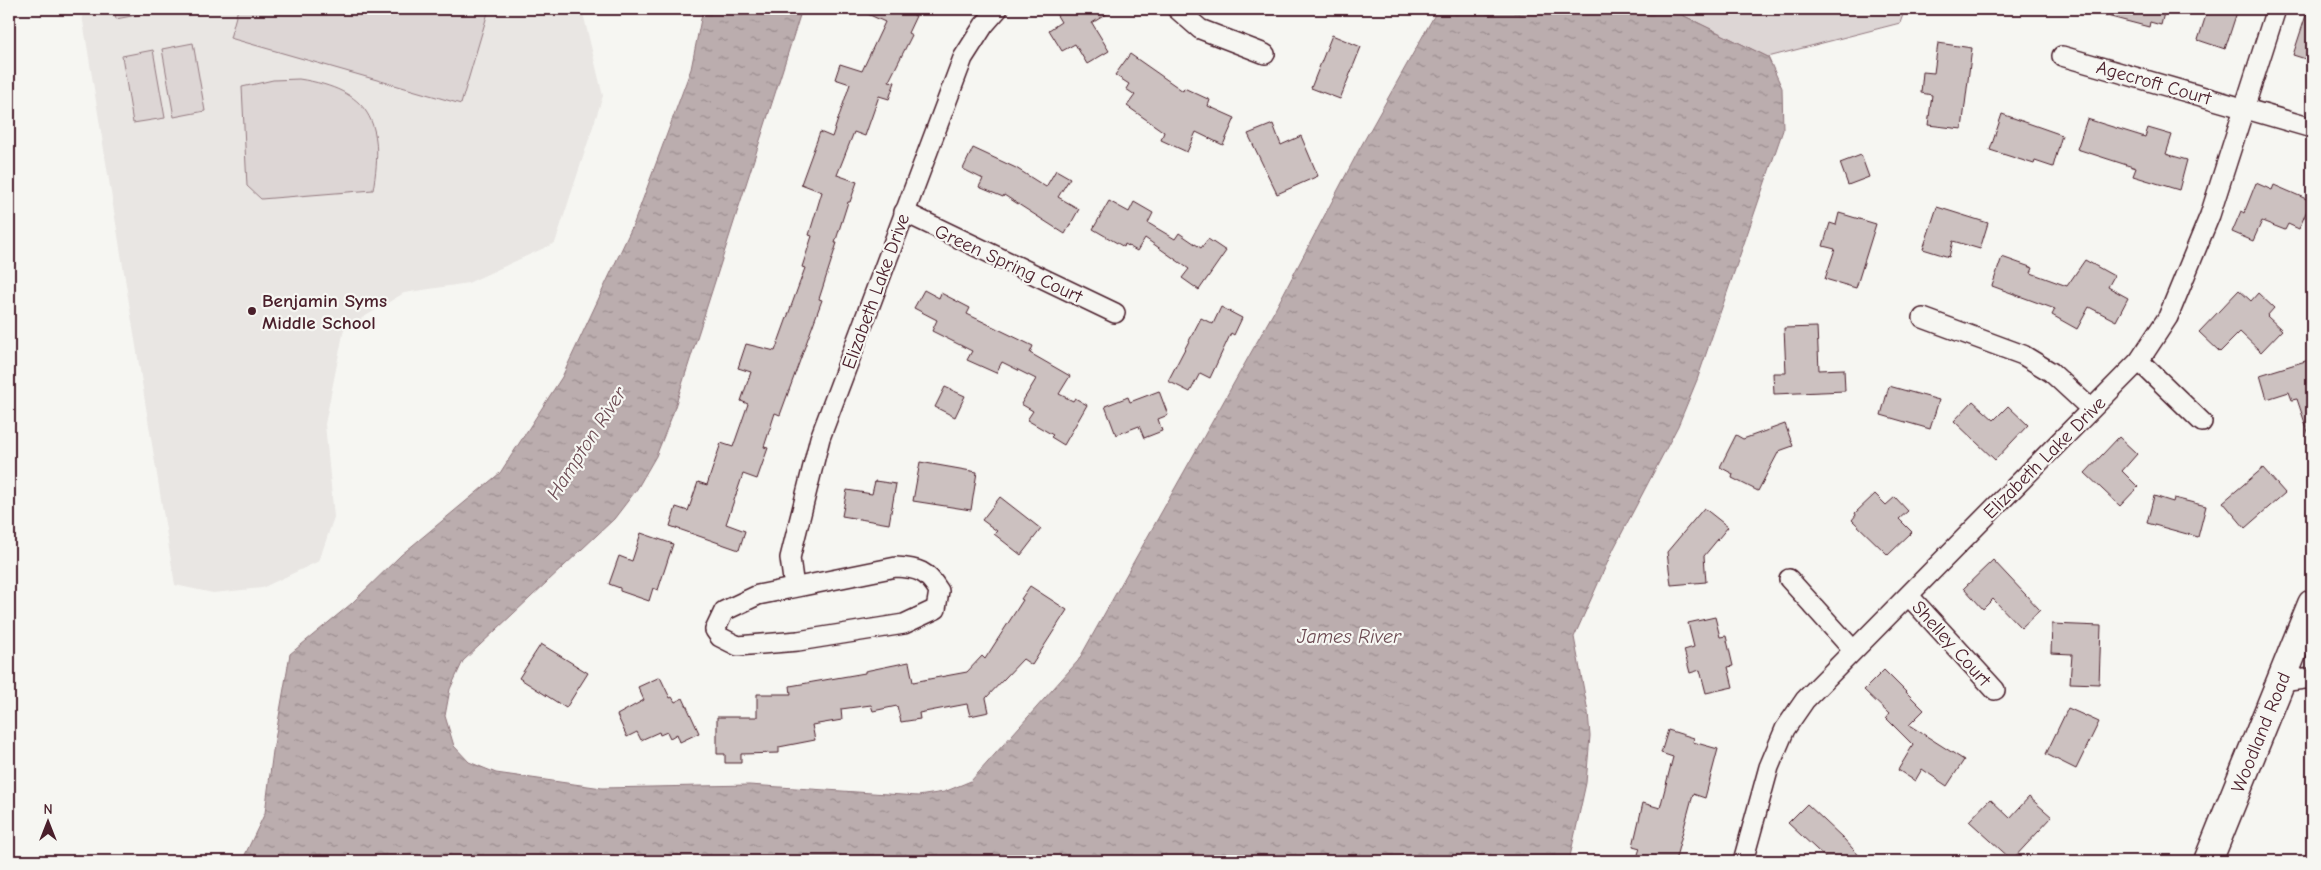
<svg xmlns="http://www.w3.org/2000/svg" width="2321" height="870" viewBox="0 0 2321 870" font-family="'Comic Neue',sans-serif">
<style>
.built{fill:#e9e6e3}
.garden{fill:#ddd6d5;stroke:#947a80}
.water{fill:url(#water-ripples);stroke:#8e747a}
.building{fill:#ccc1c0;stroke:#4a1f2b}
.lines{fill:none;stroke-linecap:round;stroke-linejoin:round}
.minor-casing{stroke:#4a1f2b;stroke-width:22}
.secondary-casing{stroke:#4a1f2b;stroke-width:31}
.minor{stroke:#f6f6f2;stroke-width:19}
.secondary{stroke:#f6f6f2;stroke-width:28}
.poi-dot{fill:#4a1f2b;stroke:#f6f6f2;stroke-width:2}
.labels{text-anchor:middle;stroke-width:4.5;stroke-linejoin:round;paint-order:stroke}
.street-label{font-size:19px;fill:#4a1f2b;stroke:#f6f6f2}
.poi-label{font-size:19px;font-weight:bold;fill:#4a1f2b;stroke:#f6f6f2;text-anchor:start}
.water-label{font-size:20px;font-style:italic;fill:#6c4a52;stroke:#f6f6f2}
</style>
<defs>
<pattern id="water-ripples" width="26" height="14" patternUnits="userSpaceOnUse" patternTransform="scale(1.25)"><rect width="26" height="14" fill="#bbadae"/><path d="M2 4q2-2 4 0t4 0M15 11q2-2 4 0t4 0" fill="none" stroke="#9a8c8e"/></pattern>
</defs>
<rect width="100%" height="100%" fill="#f6f6f2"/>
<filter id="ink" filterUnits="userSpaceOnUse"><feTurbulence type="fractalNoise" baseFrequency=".02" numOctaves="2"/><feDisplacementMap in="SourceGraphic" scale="10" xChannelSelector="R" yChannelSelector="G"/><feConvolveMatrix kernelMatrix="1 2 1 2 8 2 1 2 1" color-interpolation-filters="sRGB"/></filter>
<g filter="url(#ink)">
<!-- built -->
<polygon class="built" points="81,9 582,9 603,96 555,243 468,283 404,293 344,329 325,424 334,517 319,561 262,588 213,593 175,585"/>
<!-- garden -->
<g class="garden">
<polygon points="114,9 146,9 147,13 116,19"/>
<polygon points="238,9 489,9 461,104 230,38"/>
<polygon points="1670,9 1905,9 1900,23 1768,57"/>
<polygon points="193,43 205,111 174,117 162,49"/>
<polygon points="153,50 165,118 133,123 122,56"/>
<path d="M 299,79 C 370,90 385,122 373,190 L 261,199 L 247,186 L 242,87 L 273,80 Z"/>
</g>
<!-- water -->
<polygon class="water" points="703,9 802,9 672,416 656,456 637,489 614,519 463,661 450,689 445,716 454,746 469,762 496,773 602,788 749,785 918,796 944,792 971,781 1078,661 1276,308 1360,148 1438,9 1670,9 1768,57 1782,88 1783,130 1697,380 1678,426 1614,548 1574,637 1588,712 1590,736 1586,783 1569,861 242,861 265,813 273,751 290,654 351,604 401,555 500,473 562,377 634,223 691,69"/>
<!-- building -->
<g class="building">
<polygon points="857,9 900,9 916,16 908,33 912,35 889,81 895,82 889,99 879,96 865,136 854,132 837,175 857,182 850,202 848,202 835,243 837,243 819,299 822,300 780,415 775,413 764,447 768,448 757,479 743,474 726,524 745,531 739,550 670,526 676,507 688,511 698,482 707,485 721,443 733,447 748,404 741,401 751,372 738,368 746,344 775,351 805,268 802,267 812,236 809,235 822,192 801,184 820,132 832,137 850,84 835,79 840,64 862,71 885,22"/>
<polygon points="1053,9 1115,9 1092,23 1109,51 1087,64 1075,44 1062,51 1049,30 1061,22"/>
<polygon points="2100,9 2165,9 2161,25 2150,22 2149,27 2099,14"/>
<polygon points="2208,9 2238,9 2225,49 2198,40"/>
<polygon points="2308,9 2312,9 2312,61 2293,55"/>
<polygon points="1332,35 1361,47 1340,99 1311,88"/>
<polygon points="1938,43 1972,48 1962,129 1928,125 1932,95 1921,93 1923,72 1934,73"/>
<polygon points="1130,54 1183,91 1184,88 1210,100 1208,106 1235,118 1223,145 1196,132 1187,152 1161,140 1164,132 1127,106 1135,95 1126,89 1129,84 1115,75"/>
<polygon points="2002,114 2062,135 2053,167 2035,161 2034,164 1990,150"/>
<polygon points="2087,119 2145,137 2148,128 2172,135 2166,154 2187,160 2179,190 2133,176 2136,168 2077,149"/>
<polygon points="1273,124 1281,145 1301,136 1318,176 1277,194 1248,134"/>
<polygon points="973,148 1016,168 1046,187 1056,170 1070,178 1058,197 1079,209 1065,234 1004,195 1003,197 979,187 983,179 963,169"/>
<polygon points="1861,155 1869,177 1848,185 1840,163"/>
<polygon points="2256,183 2272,190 2274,185 2311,201 2299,229 2288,224 2285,230 2262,221 2253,241 2232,232 2241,211 2244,213"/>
<polygon points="1109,201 1129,212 1134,202 1153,213 1148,223 1175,239 1179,233 1201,248 1208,239 1226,251 1199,290 1182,278 1189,269 1145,238 1137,251 1125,244 1124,247 1093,229"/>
<polygon points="1937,207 1988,223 1980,249 1953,241 1949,257 1923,249"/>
<polygon points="1839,213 1876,224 1856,288 1825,279 1835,249 1823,246 1830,223 1836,225"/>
<polygon points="2002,257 2033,268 2031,273 2067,286 2085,260 2114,276 2108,287 2128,298 2116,321 2089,307 2077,329 2052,315 2055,309 1992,286"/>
<polygon points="924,290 939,298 941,293 970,308 967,314 1033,346 1030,353 1070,376 1059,394 1073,401 1075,398 1087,405 1064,445 1051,437 1053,435 1027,420 1033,411 1021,404 1036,379 1002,362 996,373 967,360 972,351 932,331 937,320 914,308"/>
<polygon points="2239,290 2251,301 2258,293 2274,308 2267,316 2282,330 2261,352 2240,332 2220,352 2199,332"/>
<polygon points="1221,307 1242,318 1234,335 1231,333 1210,378 1200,373 1190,392 1168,381 1201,318 1213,324"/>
<polygon points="1817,327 1819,370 1844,369 1845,391 1774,394 1773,373 1786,373 1784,328"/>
<polygon points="2312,359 2312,434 2309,435 2297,399 2292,400 2289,392 2267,399 2260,375"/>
<polygon points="1889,386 1939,400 1930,429 1881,415"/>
<polygon points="945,387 965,396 955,417 935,407"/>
<polygon points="1159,391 1168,415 1158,419 1162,431 1144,438 1139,426 1116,435 1105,406 1128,397 1130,402"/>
<polygon points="1973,401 1994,420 2008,406 2028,425 1995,460 1954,421"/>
<polygon points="1785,424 1793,446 1779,451 1758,491 1732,478 1733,474 1720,467 1736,435 1743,439"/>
<polygon points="2119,437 2137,454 2122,471 2138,487 2120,506 2085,473"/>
<polygon points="920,462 977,472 971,510 913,501"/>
<polygon points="2263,468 2285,493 2245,528 2223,502"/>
<polygon points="875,481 896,484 889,524 842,516 847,490 872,494"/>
<polygon points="1875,494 1886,505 1895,497 1908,511 1899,519 1912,532 1888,555 1852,520 1856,515 1855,513"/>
<polygon points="2154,496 2173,502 2174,498 2206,506 2198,537 2147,523"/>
<polygon points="1000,497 1041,529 1021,555 994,534 997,531 982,520"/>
<polygon points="1704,508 1728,527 1704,556 1706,582 1671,585 1667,552"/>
<polygon points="641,533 673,544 658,590 653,588 649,601 620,591 620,588 609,584 619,556 632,561"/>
<polygon points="1993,560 2040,610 2021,628 1993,599 1983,609 1964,588"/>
<polygon points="1030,586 1067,610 1032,665 1023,659 986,698 989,712 970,716 967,704 919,713 920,719 901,722 897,706 873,711 871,705 841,709 842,720 812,725 815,740 779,747 779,753 741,754 741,763 725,763 725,754 717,754 717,717 757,717 757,694 791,694 790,686 865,673 865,671 909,662 913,682 967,672 982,656 985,659 1023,600 1021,599"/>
<polygon points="1715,617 1720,637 1726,636 1733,666 1728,667 1733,687 1706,693 1700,670 1690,673 1684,650 1694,647 1688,623"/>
<polygon points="2052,624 2101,626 2099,684 2070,683 2072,654 2051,653"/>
<polygon points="541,644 588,673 566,708 519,678"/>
<polygon points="1884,670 1924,710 1909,725 1964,760 1947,786 1922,769 1915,781 1898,770 1913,745 1886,718 1889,714 1864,690"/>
<polygon points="660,677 670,698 672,697 675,702 683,698 699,733 680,742 677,734 670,738 667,732 660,735 659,732 641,740 637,732 627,737 617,715 644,700 638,687"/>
<polygon points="2068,708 2099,722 2076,769 2046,754"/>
<polygon points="1668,730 1694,738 1693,742 1718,749 1705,798 1693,794 1675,861 1636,861 1640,848 1633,846 1643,803 1660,808 1673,757 1661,753"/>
<polygon points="2029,797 2052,817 2012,860 1969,821 1990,799 2010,818"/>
<polygon points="1807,804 1843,838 1864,861 1829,861 1788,823"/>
</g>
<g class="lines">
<defs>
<g id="minor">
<polyline points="1177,9 1200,29 1265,54"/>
<polyline points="2062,56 2312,128"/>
<polyline points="904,212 1115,313"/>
<polyline points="1923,318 2023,355 2051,372 2091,409"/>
<polyline points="2139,361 2202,422"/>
<path d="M 896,567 C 918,568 927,571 939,591 L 936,609 L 904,624 L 798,641 L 738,646 L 720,637 L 715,630 L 724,611 L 758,595 Z"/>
<polyline points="1789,579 1853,650"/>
<polyline points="794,587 790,558 820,438 963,58 984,25 998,9"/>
<polyline points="1909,596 1995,690"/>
<polyline points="2281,682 2312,678"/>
<polyline points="1743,861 1769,767 1785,729 1805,700 2139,361 2168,317 2210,215 2276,9"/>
</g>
<g id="secondary">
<path id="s1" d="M 2208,861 L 2312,604"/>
</g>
</defs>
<!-- minor casing -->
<use href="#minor" class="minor-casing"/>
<!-- secondary casing -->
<use href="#secondary" class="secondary-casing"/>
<!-- minor -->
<use href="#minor" class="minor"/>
<!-- secondary -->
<use href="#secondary" class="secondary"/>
</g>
</g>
<!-- markers -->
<circle class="poi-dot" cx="252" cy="311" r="5"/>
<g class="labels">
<!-- street labels -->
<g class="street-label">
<text transform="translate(2154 82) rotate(16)" y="7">Agecroft Court</text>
<text transform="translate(1009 263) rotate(25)" y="7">Green Spring Court</text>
<text transform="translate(875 291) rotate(-70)" y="7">Elizabeth Lake Drive</text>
<text transform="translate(2044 457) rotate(-45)" y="7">Elizabeth Lake Drive</text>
<text transform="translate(1952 643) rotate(48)" y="7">Shelley Court</text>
<text dy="7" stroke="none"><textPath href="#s1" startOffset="139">Woodland Road</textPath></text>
</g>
<!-- poi labels -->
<g class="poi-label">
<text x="262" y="307">Benjamin Syms<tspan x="262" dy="22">Middle School</tspan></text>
</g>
<!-- water labels -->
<g class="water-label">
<text transform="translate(586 443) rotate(-57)" y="7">Hampton River</text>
<text x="1349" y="643">James River</text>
</g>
</g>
<!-- margin -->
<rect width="2321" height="870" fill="none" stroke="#f6f6f2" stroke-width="30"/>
<rect x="15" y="15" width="2291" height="840" fill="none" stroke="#4a1f2b" stroke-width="2" filter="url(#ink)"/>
<!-- north arrow -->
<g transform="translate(48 822)" stroke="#f6f6f2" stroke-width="4" paint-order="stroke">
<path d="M0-4L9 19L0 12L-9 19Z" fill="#4a1f2b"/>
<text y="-8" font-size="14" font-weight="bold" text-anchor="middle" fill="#4a1f2b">N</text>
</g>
</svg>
